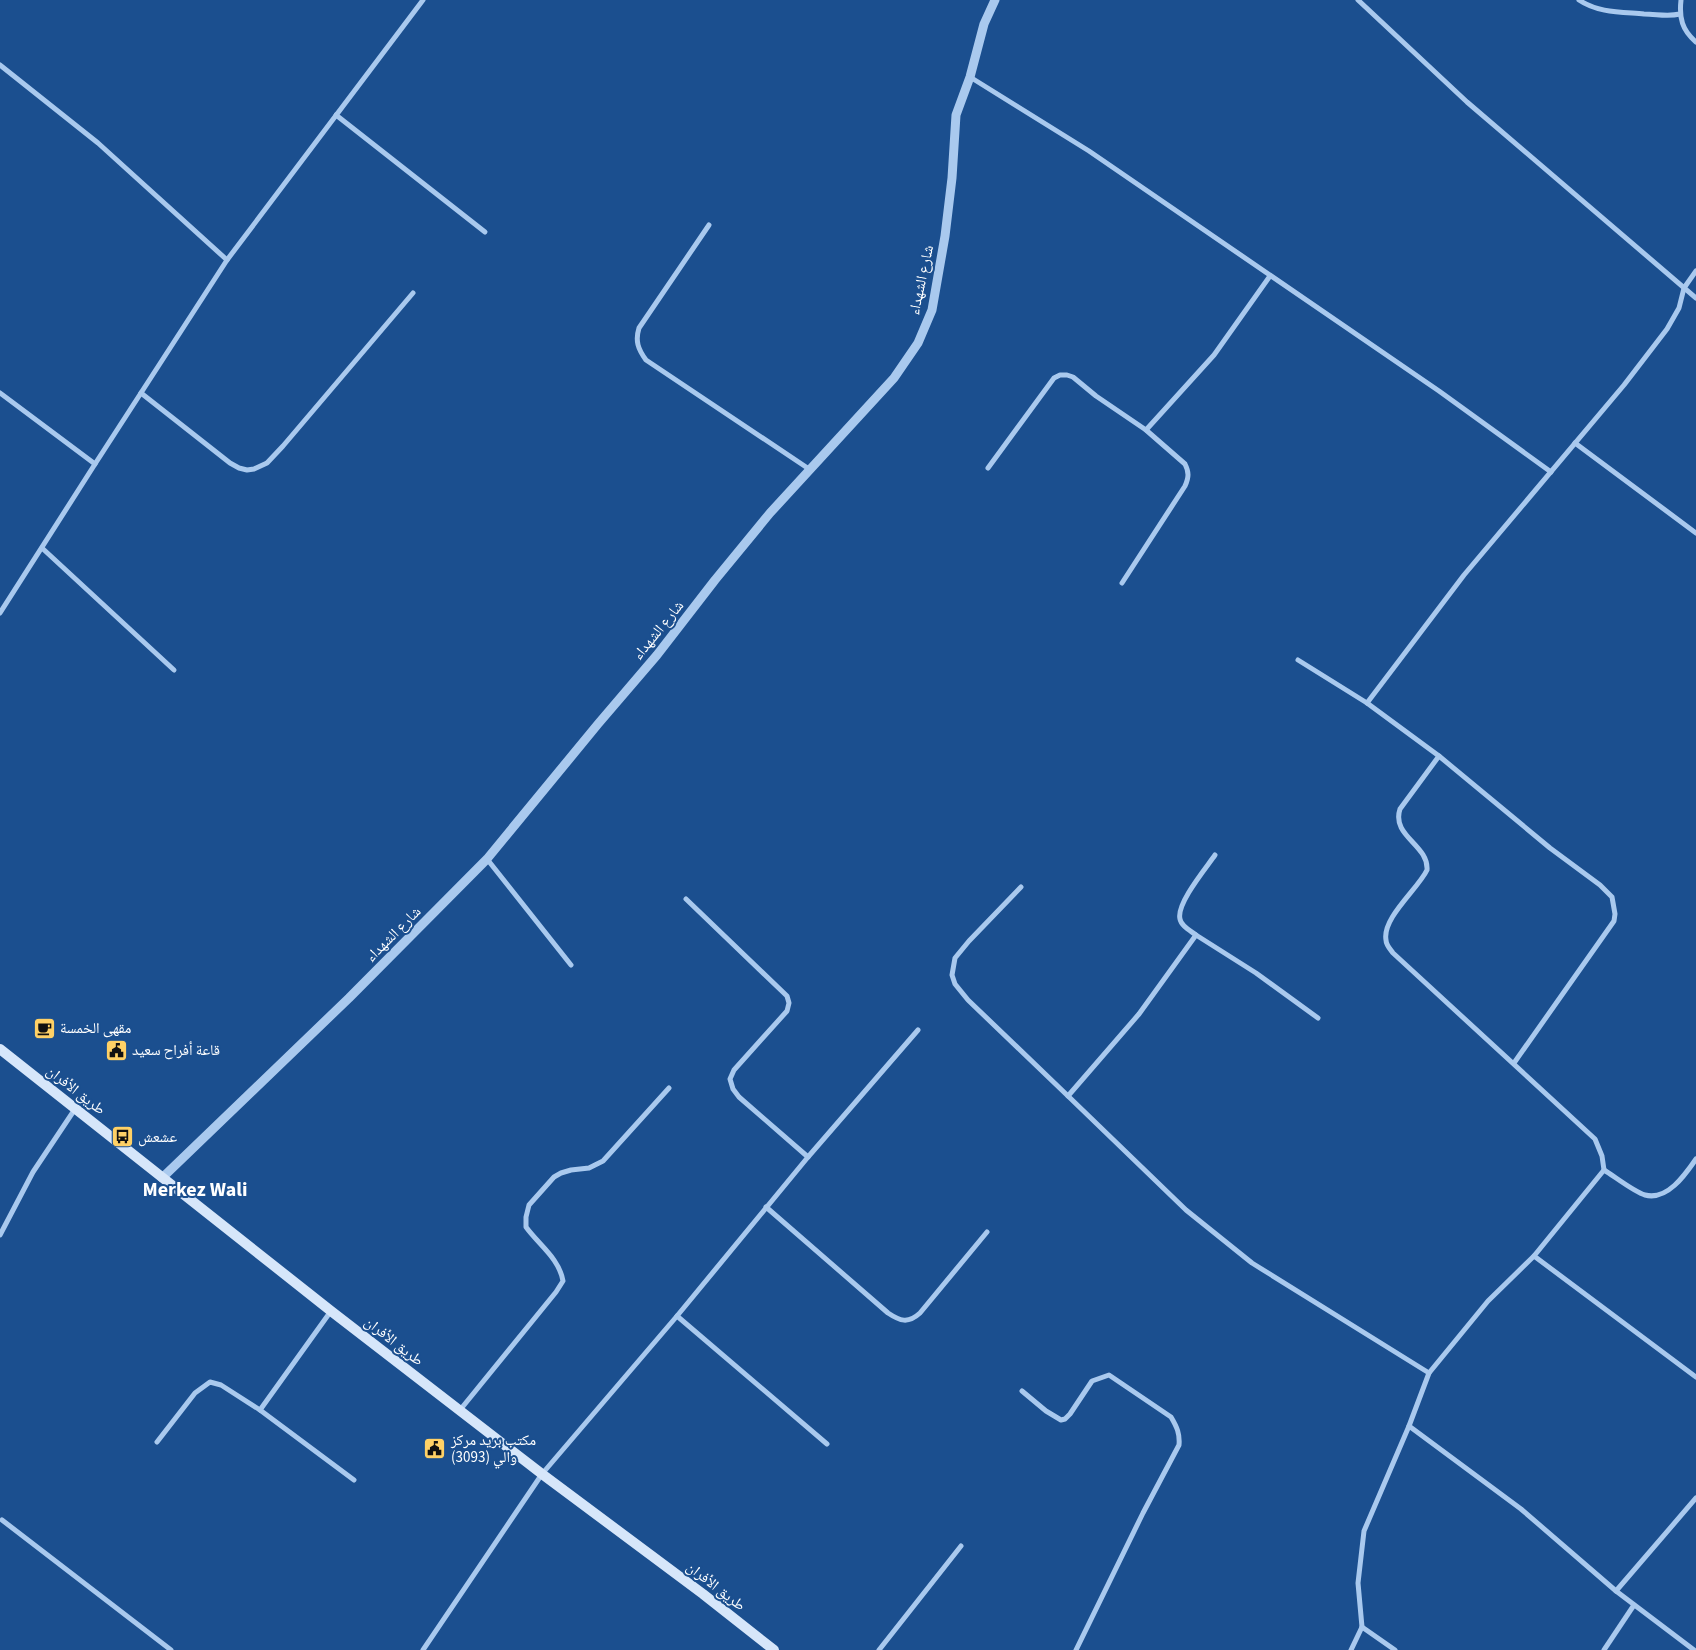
<svg xmlns="http://www.w3.org/2000/svg" width="1696" height="1650" viewBox="0 0 1696 1650" font-family="'Source Sans 3','Noto Naskh Arabic',sans-serif">
<style>
.lines{fill:none;stroke-linecap:round;stroke-linejoin:round}
.minor{stroke:#a9c9ee;stroke-width:5}
.tertiary{stroke:#a9c9ee;stroke-width:9}
.secondary{stroke:#d6e6fa;stroke-width:10}
.labels{text-anchor:middle;stroke-width:4;stroke-linejoin:round;paint-order:stroke}
.street-label{font-size:15px;fill:#fff;stroke:#1b4f8f}
.poi-label{font-size:15px;fill:#fff;stroke:#1b4f8f;text-anchor:start}
.district-label{font-size:20px;font-weight:bold;fill:#fff;stroke:#1b4f8f}
</style>
<rect width="100%" height="100%" fill="#1b4f8f"/>
<g class="lines">
<!-- minor -->
<g class="minor">
<polyline points="1358,0 1467,102 1696,298"/>
<path d="M 1579,0 C 1598,13 1622,12 1644,14 C 1657,14 1667,17 1680,14"/>
<path d="M 1681,0 C 1679,18 1682,30 1696,42"/>
<polyline points="0,65 98,143 227,260"/>
<polyline points="970,77 1089,151 1439,391 1551,472"/>
<polyline points="336,115 485,232"/>
<path d="M 709,225 L 639,328 C 635,341 638,349 646,360 L 809,469"/>
<polyline points="0,393 95,464 0,613"/>
<polyline points="141,393 230,463 239,468 247,470 254,469 267,463 283,446 413,293"/>
<polyline points="1146,430 1214,355 1270,276"/>
<polyline points="1575,443 1696,533"/>
<polyline points="95,464 227,260 423,0"/>
<path d="M 988,468 L 1054,378 L 1060,375 L 1067,375 L 1073,377 L 1096,396 L 1146,430 L 1185,464 C 1189,472 1189,477 1185,486 L 1122,583"/>
<polyline points="42,548 174,670"/>
<polyline points="1298,660 1367,703 1439,756 1550,848 1600,885 1612,897 1615,914 1614,921 1514,1063"/>
<polyline points="1367,703 1464,575 1624,385 1667,329 1679,308 1684,288 1696,271"/>
<path d="M 1439,756 L 1400,809 C 1391,836 1429,845 1427,870 C 1418,889 1382,918 1386,940 C 1386,945 1390,949 1393,953 L 1595,1139 L 1602,1156 L 1604,1170"/>
<path d="M 1215,855 C 1206,868 1176,904 1180,919 C 1181,926 1191,931 1196,935 L 1139,1014 L 1068,1096 L 1186,1210 L 1252,1263 L 1429,1373"/>
<polyline points="487,859 571,965"/>
<polyline points="1021,887 969,941 955,958 952,975 955,984 968,1000 1068,1096"/>
<polyline points="686,899 787,996 789,1003 787,1011 734,1070 730,1079 733,1089 739,1097 808,1157"/>
<polyline points="1196,935 1256,973 1318,1018"/>
<path d="M 1696,1159 C 1685,1175 1667,1201 1645,1195 C 1634,1192 1614,1176 1604,1170 L 1534,1256 L 1696,1377"/>
<path d="M 766,1207 L 888,1313 C 900,1321 908,1324 920,1313 L 987,1232"/>
<polyline points="0,1235 33,1172 75,1109"/>
<polyline points="677,1316 827,1444"/>
<path d="M 1022,1391 L 1046,1411 L 1061,1420 L 1065,1419 L 1070,1414 L 1092,1381 L 1109,1375 L 1171,1417 C 1177,1427 1180,1434 1179,1445 L 1143,1513 L 1076,1650"/>
<polyline points="260,1410 331,1311"/>
<path d="M 460,1410 L 556,1292 L 563,1281 C 559,1258 539,1245 526,1227 L 526,1217 L 529,1205 L 554,1177 L 561,1173 L 571,1170 L 589,1168 L 603,1161 L 669,1088"/>
<polyline points="1409,1426 1521,1509 1616,1591 1694,1650"/>
<polyline points="157,1442 195,1393 210,1382 221,1385 260,1410 354,1480"/>
<polyline points="2,1520 171,1650"/>
<polyline points="1616,1591 1696,1498"/>
<polyline points="1362,1627 1395,1650"/>
<polyline points="423,1650 542,1474 677,1316 808,1157 918,1030"/>
<polyline points="879,1650 961,1546"/>
<polyline points="1351,1650 1362,1627 1358,1583 1364,1531 1409,1426 1429,1373 1488,1301 1534,1256"/>
<polyline points="1604,1650 1634,1605"/>
</g>
<!-- tertiary -->
<polyline class="tertiary" points="162,1178 349,998 487,859 598,724 657,655 715,580 770,513 894,378 918,343 932,310 945,236 952,178 956,115 970,77 984,24 995,0"/>
<!-- secondary -->
<polyline class="secondary" points="0,1049 331,1311 542,1474 703,1594 774,1650"/>
</g>
<!-- icons -->
<defs>
<symbol id="cafe-square" viewBox="-11 -11 22 22"><rect x="-9" y="-9" width="18" height="18" rx="4" fill="#ffd166" stroke="#1b4f8f"/><path d="M-5.5-4.5H6V0H3Q3 3.5 0 3.5H-2.5Q-5.5 3.5-5.5 0ZM3-3.2v2h1.7v-2ZM-6 4.5H4V6H-6Z" fill="#111"/></symbol>
<symbol id="civic-square" viewBox="-11 -11 22 22"><rect x="-9" y="-9" width="18" height="18" rx="4" fill="#ffd166" stroke="#1b4f8f"/><path d="M-.6-6.5H3V-4.5H.6V-3L4-1V1h2V6H-6V1h2V-1L-.6-3ZM-1.2 2.5V6h2.4V2.5Z" fill="#111"/></symbol>
<symbol id="bus-square" viewBox="-11 -11 22 22"><rect x="-9" y="-9" width="18" height="18" rx="4" fill="#ffd166" stroke="#1b4f8f"/><path d="M-5-6H5V4H4V6H2V4H-2V6H-4V4H-5ZM-3.5-4V0h7V-4ZM-3.5 1.2v1.5H-2V1.2ZM2 1.2v1.5H3.5V1.2Z" fill="#111"/></symbol>
</defs>
<g fill-rule="evenodd">
<use href="#cafe-square" x="32" y="1016" width="25" height="25"/>
<use href="#civic-square" x="104" y="1038" width="25" height="25"/>
<use href="#bus-square" x="110" y="1124" width="25" height="25"/>
<use href="#civic-square" x="422" y="1436" width="25" height="25"/>
</g>
<g class="labels">
<!-- street labels -->
<g class="street-label">
<text transform="translate(921 280) rotate(-78)" y="5">شارع الشهداء</text>
<text transform="translate(658 630) rotate(-51)" y="5">شارع الشهداء</text>
<text transform="translate(393 934) rotate(-45)" y="5">شارع الشهداء</text>
<text transform="translate(76 1090) rotate(38)" y="5">طريق الأفران</text>
<text transform="translate(394 1341) rotate(38)" y="5">طريق الأفران</text>
<text transform="translate(716 1586) rotate(38)" y="5">طريق الأفران</text>
</g>
<!-- poi labels -->
<g class="poi-label">
<text x="60" y="1033">مقهى الخمسة</text>
<text x="132" y="1055">قاعة أفراح سعيد</text>
<text x="138" y="1142">عشعش</text>
<text x="451" y="1445">مكتب بريد مركز<tspan x="451" dy="17">والي (3093)</tspan></text>
</g>
<!-- district labels -->
<g class="district-label">
<text x="195" y="1196">Merkez Wali</text>
</g>
</g>
</svg>
